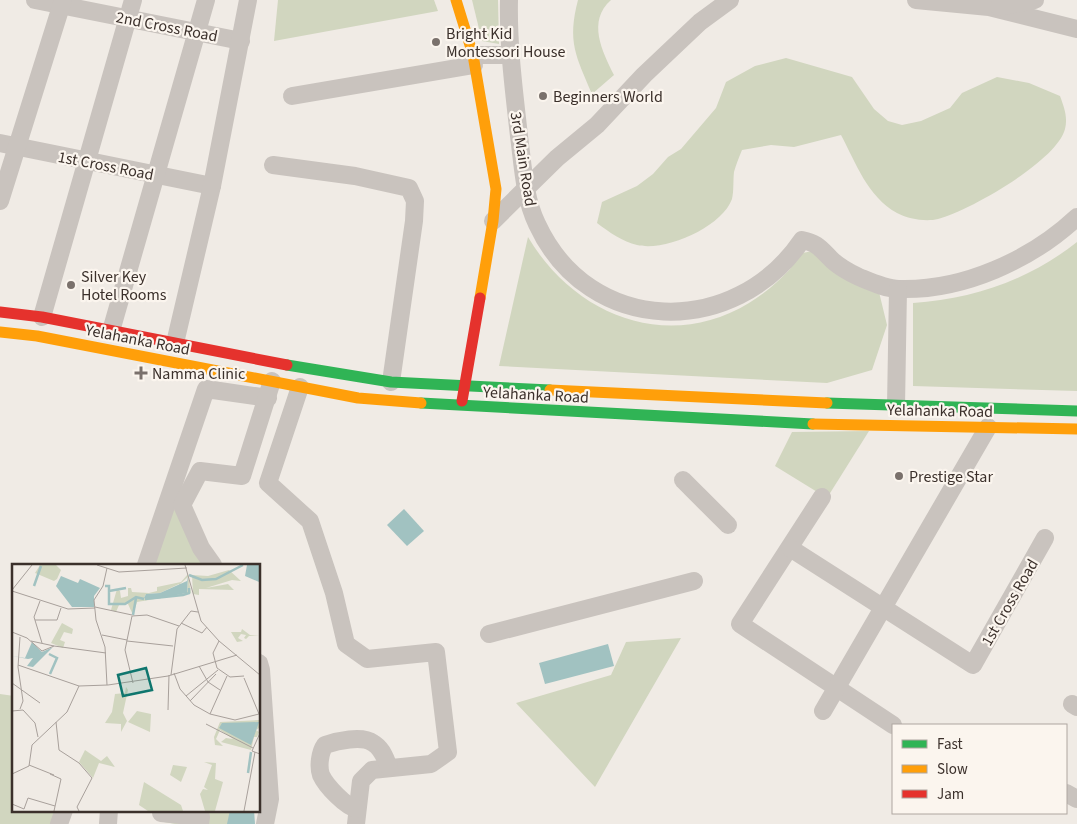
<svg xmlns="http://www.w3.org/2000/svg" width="1077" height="824" viewBox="0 0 1077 824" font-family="'Source Sans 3',sans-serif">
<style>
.green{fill:#d1d6bf}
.water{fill:#a1c2c1}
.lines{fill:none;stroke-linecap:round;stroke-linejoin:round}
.street{stroke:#c9c3be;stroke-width:18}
.fast{stroke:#30b455;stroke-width:11}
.slow{stroke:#ff9f0a;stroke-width:11}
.jam{stroke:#e5322d;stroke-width:11}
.poi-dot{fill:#7a716c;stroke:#fbf5ee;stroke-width:2}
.labels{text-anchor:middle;stroke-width:4.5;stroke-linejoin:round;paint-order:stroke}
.street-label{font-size:16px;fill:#3b302b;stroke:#fbf5ee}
.poi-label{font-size:16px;fill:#3b302b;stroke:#fbf5ee;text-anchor:start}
.inset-river{fill:none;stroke:#a1c2c1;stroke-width:2.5}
.inset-road{fill:none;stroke:#a8a09b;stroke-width:1}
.view{fill:#0f766e;fill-opacity:0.15;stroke:#0f766e;stroke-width:2.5}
.inset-edge{fill:none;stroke:#3b302b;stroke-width:2.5}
</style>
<rect width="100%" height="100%" fill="#f0ebe5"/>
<!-- green -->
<g class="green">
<polygon points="278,0 434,0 438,11 274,41"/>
<polygon points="472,0 498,0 499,44 482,41"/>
<path d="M 578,0 L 611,0 C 587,21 602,51 614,75 L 592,94 C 576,56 567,42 578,0 Z"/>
<path d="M 786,58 L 852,77 L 874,109 L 888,121 L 902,125 L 921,121 L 950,108 L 962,93 L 997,77 L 1029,83 L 1060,96 C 1064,107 1068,117 1065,129 C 1057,161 969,211 938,219 C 926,222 908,219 897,213 C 867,196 856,163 841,135 L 794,147 L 771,145 L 742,150 C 739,157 736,165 734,172 C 733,180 734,191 732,199 C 722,227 665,252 637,245 C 623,242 609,232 597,223 L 602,202 L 637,186 L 653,174 L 668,157 L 681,149 L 716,108 L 726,82 L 755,66 Z"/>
<path d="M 528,237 C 574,315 667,353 749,303 C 764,294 778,282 790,269 C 793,264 796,256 801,254 C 804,252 809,252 812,251 L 879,292 L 887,325 L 872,370 L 827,383 L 499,366 Z"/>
<path d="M 1077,242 L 1077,391 L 913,386 L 913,303 C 973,299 1029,280 1077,242 Z"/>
<polygon points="869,431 827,498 775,466 792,432"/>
<polygon points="172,505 207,565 151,565"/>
<polygon points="681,638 595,787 516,703 611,675 626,642"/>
<polygon points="0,694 14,696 14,810 59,810 55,824 0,824"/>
<polygon points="165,810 249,810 246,824 175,824 164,822"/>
</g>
<!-- water -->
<g class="water">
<polygon points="404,509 424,531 407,546 387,525"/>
<polygon points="608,644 614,666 545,684 539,663"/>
<polygon points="230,810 254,810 255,824 227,824"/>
</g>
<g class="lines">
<!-- street -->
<g class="street">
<polyline points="35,0 241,41"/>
<path d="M 509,0 C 508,46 514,91 519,136 C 523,166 524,197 537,224 C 589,337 735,339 802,240 C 817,243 820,248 830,258 C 836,265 850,273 859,277 C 871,282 886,289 899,289 C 963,291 1031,260 1077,217"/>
<polyline points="916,0 989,7 1077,29"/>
<polyline points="999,7 1035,0"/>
<polyline points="473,55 510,55"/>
<polyline points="292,96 474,65"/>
<polyline points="0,143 212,186"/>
<polyline points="273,165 355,176 409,188 415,201 414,221 391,382"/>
<polyline points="0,201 63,0"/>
<polyline points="493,221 557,158 597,125 644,75 700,22 730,0"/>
<polyline points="42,317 133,0"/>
<polyline points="111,331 206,0"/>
<polyline points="175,343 212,186 248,0"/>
<polyline points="300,387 268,483 310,521 334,593 346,644 367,659 436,652 448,752 431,764 372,770 361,781 356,824"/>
<polyline points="896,406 898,289"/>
<polyline points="683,480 728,525"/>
<polyline points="822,497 740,624 893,725"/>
<polyline points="790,548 973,665 1045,538"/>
<polyline points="146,565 206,389 268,398"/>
<polyline points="213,565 201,548 182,505 200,471 242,476 272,381"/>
<polyline points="489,634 694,581"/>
<polyline points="259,663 261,670 270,799 265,824"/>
<polyline points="1072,704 1077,707"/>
<polyline points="823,711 988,427"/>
<polyline points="1066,793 1077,799"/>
<path d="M 357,809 C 346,807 326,786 321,775 C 318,766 320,752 325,745 C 337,741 362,735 373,743 C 382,748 385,758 389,767"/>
<polyline points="161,810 161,813 201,817 200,824"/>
<polyline points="59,824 64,810"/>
<polyline points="108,824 109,810"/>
</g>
<!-- fast -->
<g class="fast">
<polyline points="287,365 391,382 550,390"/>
<polyline points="421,403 813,424"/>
<polyline points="827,403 1077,411"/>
</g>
<!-- slow -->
<g class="slow">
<polyline points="456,0 473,55 496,189 493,221 480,298"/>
<polyline points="0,332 37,336 358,398 421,403"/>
<polyline points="550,390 827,403"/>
<polyline points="813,424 1077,429"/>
</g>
<!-- jam -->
<g class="jam">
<polyline points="0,312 42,317 287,365"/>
<polyline points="462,401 480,298"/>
</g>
</g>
<!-- markers -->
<g class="poi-dot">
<circle cx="436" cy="42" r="5"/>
<circle cx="543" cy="96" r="5"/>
<circle cx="71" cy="285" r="5"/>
<path d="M138.5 365.5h5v5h5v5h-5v5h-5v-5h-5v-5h5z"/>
<circle cx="899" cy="476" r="5"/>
</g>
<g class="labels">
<!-- street labels -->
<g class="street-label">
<text transform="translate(167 26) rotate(11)" y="6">2nd Cross Road</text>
<text transform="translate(524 159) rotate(81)" y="6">3rd Main Road</text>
<text transform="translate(106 165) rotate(11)" y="6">1st Cross Road</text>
<text transform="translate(138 339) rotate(11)" y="6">Yelahanka Road</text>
<text transform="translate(536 394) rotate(3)" y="6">Yelahanka Road</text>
<text transform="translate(940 410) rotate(1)" y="6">Yelahanka Road</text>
<text transform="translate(1009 602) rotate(-60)" y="6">1st Cross Road</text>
</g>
<!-- poi labels -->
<g class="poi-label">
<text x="446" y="39">Bright Kid<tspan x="446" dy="18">Montessori House</tspan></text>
<text x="553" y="102">Beginners World</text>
<text x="81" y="282">Silver Key<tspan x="81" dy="18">Hotel Rooms</tspan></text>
<text x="152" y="379">Namma Clinic</text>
<text x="909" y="482">Prestige Star</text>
</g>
</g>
<!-- overview -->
<g transform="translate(12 564)">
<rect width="248" height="248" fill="#f0ebe5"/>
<path d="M 28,1 L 44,1 L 49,6 L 45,15 L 42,17 L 23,9 ZM 217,6 L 229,17 L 220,16 L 194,24 L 216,20 L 222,26 L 187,25 L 187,31 L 181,30 L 180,11 L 196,12 ZM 176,10 L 179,29 L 125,38 L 121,51 L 116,40 L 107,41 L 104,48 L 99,46 L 105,25 L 108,27 L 109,34 L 116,32 L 116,24 L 119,24 L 120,28 L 137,29 L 145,27 L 145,23 L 169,18 ZM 176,13 L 175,29 L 144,35 L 132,34 L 134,30 L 148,29 L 167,20 L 170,28 L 173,25 L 168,20 ZM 50,59 L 61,65 L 60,70 L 52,68 L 48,76 L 53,78 L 51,84 L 39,79 ZM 230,65 L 238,71 L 247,72 L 237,72 L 234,75 L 232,74 L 234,71 L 229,70 L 226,74 L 231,77 L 225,78 L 219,68 L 229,68 ZM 114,123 L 116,126 L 111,149 L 115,157 L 109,168 L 109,160 L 93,159 L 100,148 L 103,130 L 113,129 ZM 125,147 L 139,150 L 138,168 L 116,158 ZM 247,156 L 247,164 L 244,166 L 247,168 L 245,173 L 242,173 L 239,186 L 209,178 L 214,174 L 221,175 L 208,166 L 204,175 L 211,182 L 203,181 L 202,173 L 208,158 ZM 73,186 L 89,197 L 95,192 L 103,203 L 87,199 L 81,214 L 67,198 ZM 192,198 L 204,199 L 203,215 L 211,218 L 203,247 L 193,247 L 188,230 L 191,225 L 196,226 L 192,223 L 200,201 ZM 161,201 L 175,203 L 169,218 L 158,211 ZM 132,218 L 169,241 L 171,247 L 136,247 L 127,241 Z" fill="#d1d6bf" fill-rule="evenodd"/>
<path d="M 235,1 L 247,1 L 247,18 L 233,12 ZM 49,12 L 66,19 L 68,15 L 88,24 L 82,32 L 82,43 L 60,43 L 44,22 ZM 176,12 L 175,29 L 144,35 L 132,34 L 134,30 L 148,29 L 175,17 ZM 20,78 L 30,88 L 41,83 L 21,103 L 15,102 L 21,94 L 16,95 L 0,92 L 13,94 ZM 247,158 L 239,181 L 207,164 L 210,159 Z" fill="#a1c2c1"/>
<path class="inset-river" d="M 177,11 L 190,16 L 204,15 L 231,1M 22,22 L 29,2M 93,22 L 97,22 L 97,40 L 113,40 L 124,33 L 132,35M 97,27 L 114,24M 133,35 L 171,31 L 177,29 L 177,24M 121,51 L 124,34M 37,90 L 45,94 L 38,110M 236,209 L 239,188"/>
<path class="inset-road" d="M 85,1 L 107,8 L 175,4M 173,1 L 189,57 L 207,77 L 248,111M 0,26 L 20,1M 0,27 L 56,45 L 83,44M 28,37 L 22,53 L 30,79M 83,43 L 120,51M 23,56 L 45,56 L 49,44M 169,59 L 190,69 L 195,63M 0,68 L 15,74 L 30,87 L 42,82 L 94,89M 90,71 L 115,76M 8,73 L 6,103 L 11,137 L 8,145M 19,77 L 42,82M 115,77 L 161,82M 207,77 L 201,89 L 205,104 L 218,113 L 232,112M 6,101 L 67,122M 187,102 L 196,118 L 208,126M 162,109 L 168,125 L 182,141 L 198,150 L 223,156 L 247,150 L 232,114M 159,111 L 165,65 L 179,47 L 186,48M 0,119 L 28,139M 121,119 L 113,86 L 120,52 L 135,51 L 167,62M 95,121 L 93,83 L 84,56 L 82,36 L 91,22 L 95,4M 174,132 L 206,106M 178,137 L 204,110M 156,146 L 157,111M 0,147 L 11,146 L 23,159 L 26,173M 198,150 L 215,112M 44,158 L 47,186 L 67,199 L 80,214 L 65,243 L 67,247M 194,160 L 241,184M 248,169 L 240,187 L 248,190M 17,201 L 42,211M 17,202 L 20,181 L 55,148 L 67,122 L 96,121 L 156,112 L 225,91M 0,210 L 17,202M 38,210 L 49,215 L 42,247M 0,240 L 12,245 L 16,234 L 43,242M 232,247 L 243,188"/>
<path class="view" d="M 134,104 L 140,126 L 111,132 L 106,111 Z"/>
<rect width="248" height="248" class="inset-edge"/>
</g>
<!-- legend -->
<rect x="892" y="724" width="175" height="90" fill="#fbf5ee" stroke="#aea6a0"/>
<rect x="902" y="740" width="25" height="8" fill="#30b455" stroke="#aea6a0"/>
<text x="937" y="749" font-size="15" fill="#3b302b">Fast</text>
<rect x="902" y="765" width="25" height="8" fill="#ff9f0a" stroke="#aea6a0"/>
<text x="937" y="774" font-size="15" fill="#3b302b">Slow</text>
<rect x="902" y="790" width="25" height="8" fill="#e5322d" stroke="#aea6a0"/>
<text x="937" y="799" font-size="15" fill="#3b302b">Jam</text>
</svg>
